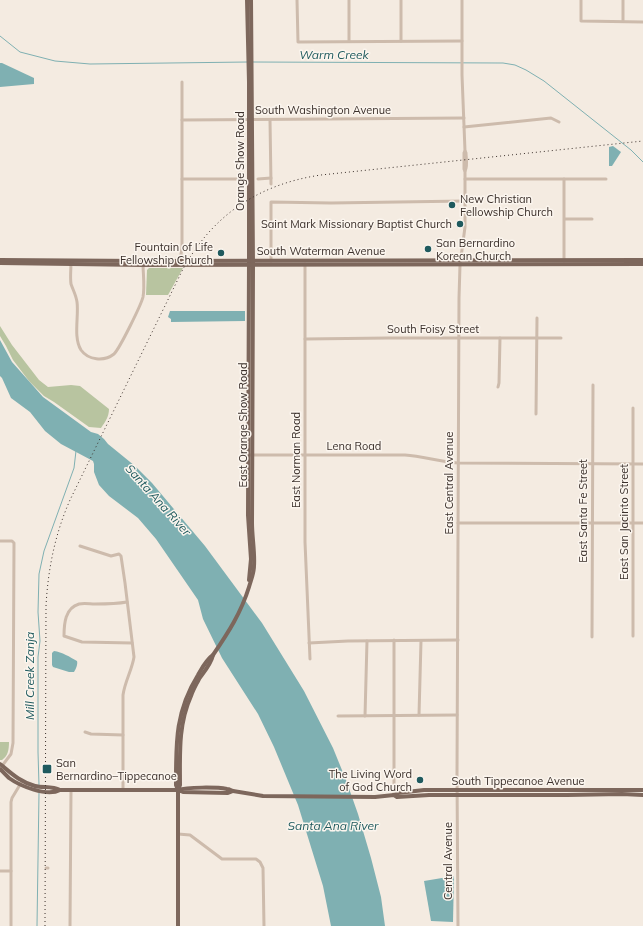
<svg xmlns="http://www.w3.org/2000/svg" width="643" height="926" viewBox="0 0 643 926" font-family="Mulish,sans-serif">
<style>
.green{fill:#b8c4a0}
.water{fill:#7fb0b2}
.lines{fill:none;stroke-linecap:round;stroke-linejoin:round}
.stream{stroke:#7fb0b2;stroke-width:1}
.minor{stroke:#cdbbac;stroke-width:3}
.major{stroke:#7d675c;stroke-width:4}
.rail{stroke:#3b302b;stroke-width:1;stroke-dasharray:1 3;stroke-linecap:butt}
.poi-dot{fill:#1f5a5e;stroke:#fbf5ee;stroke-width:1.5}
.labels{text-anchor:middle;stroke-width:3;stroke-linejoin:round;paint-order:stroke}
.street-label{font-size:11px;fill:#3b302b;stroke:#fbf5ee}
.poi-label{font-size:11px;fill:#3b302b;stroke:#fbf5ee;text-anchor:start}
.water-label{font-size:12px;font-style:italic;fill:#1f5a5e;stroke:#fbf5ee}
</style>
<rect width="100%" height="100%" fill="#f4ebe1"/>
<!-- green -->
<g class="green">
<polygon points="149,268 183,268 168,295 146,295 147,270"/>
<path d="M 0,326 L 12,345 L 39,380 L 48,387 L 71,385 L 80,386 L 109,409 C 109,417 105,422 101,428 L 89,427 L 54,402 L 44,396 L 29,381 L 13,360 L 6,346 L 0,336 Z"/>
<path d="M 0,742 L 9,742 C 9,749 8,756 2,760 L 0,760 Z"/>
</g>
<!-- water -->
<g class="water">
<polygon points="0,63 2,63 34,78 34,84 0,87"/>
<polygon points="613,146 621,152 612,166 609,166 609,147"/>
<polygon points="170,311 245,311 245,321 171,322 171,319 168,317"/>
<polygon points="0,340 12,362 43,397 91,432 98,434 104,439 108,444 135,466 152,483 205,546 262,623 304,691 333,748 346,780 358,814 371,858 381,897 385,926 331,926 323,886 298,805 274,747 258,714 222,658 203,619 198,600 156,539 138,518 109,496 99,485 94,472 94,464 93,461 61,444 45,431 30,412 11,398 2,378 0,376"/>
<path d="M 54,651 C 62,652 70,657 77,661 C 78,664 76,669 74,672 L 69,672 L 53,667 L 52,665 L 52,653 Z"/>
<polygon points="454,876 453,922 431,921 424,881"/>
</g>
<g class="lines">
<!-- stream -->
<g class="stream">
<polyline points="0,36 20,52 55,61 90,64 248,62"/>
<polyline points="253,62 503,63 515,65 526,70 544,81 631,150 643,162"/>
<polyline points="39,785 38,752 38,657 40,641 38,612 39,574 44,551 74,468 76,451"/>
<polyline points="37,926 39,793"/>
</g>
<!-- minor -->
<g class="minor">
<polyline points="297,0 298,42 462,41"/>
<polyline points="349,0 349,41"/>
<polyline points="401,0 401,41"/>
<polyline points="581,0 581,21 643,22"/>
<polyline points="623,21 623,0"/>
<polyline points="182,120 464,118"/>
<polyline points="270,120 271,184"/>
<polyline points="464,127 551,118 559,122"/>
<path d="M 465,151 L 466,153 C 466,158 468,166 465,171"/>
<polyline points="182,179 242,179"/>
<polyline points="258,179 271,178"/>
<polyline points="465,179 606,179"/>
<polyline points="565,219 592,219"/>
<polyline points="181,261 181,254 182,248 182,82"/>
<polyline points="271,261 271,202 331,203 465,201"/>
<polyline points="564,261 564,179"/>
<path d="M 71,263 C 71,269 70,277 71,284 C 73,290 76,295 77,302 C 79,316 73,337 81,350 C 88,360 104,362 114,354 C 120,348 141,305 143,297 C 145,286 143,274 143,263"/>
<polyline points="305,264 305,542 310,659"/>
<polyline points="305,339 388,338 561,338"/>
<polyline points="498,387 499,383 500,338"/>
<polyline points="536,414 537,318"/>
<path d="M 250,455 L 405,455 C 423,456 440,462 458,463 L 643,464"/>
<polyline points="458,523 643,523"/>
<polyline points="0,541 12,541 14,543 13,743 11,754 2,766"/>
<path d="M 80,546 L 111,556 L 119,554 L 121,556 L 125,583 L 134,657 C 132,670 125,681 123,695 L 123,790"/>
<path d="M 127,602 C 116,604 106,604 95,604 C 90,604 84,603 79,604 C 65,608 64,624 64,636 L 82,642 L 132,643"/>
<polyline points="633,636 633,408"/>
<polyline points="592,637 593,385"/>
<polyline points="309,643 348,641 458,640"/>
<polyline points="419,715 421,641"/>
<polyline points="338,716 457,715"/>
<polyline points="365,716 367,641"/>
<polyline points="85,732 91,734 123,735"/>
<polyline points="394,795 394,640"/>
<polyline points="178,834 190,835 222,859 256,859 260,862 263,868 264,926"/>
<polyline points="46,868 48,868"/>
<polyline points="0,871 11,871"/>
<polyline points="11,926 11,802 12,798 21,783"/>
<polyline points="70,926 71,790"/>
<polyline points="458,926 457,776 459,298 460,265 465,227 465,171 464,169 464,153 465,151 462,75 462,0"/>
</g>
<!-- major -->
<g class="major">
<polyline points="247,0 249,82 249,261 248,515 251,559 249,580"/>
<polyline points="0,260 143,261 643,260"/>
<polyline points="0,263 143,265 643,264"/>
<path d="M 0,764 C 11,773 20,782 35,786 C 43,788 52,786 60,790 L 178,790 C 187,787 217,787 227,789 C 230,789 230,790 233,791 L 263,796 L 375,797 L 394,795 L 397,797 L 429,795 L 567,795 L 622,794 L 643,795"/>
<path d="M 0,769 C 3,772 6,775 9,778 C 20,786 47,797 60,790"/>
<path d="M 178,790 L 176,785 C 176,743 175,712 198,675 C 202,668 206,660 213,655 C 228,633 241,613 249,587 C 251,580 254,573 254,566 C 255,552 252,537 252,523 L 253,265 L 251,0"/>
<polyline points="178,790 183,792 228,793 233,791"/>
<polyline points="394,795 398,793 424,790 643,790"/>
<path d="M 178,926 L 178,790 L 180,785 C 180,755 178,725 191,696 C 193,690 196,685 199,679 C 204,672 211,664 213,655"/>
</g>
<!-- rail -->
<path class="rail" d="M 45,926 L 46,606 C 48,569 55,534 70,500 L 182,271 C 212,215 259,184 321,175 L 643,141"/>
</g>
<!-- markers -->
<g class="poi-dot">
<circle cx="452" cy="205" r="4"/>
<circle cx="460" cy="224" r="4"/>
<circle cx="428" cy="249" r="4"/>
<circle cx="221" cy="253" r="4"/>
<rect x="42" y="764" width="10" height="10" rx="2"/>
<circle cx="420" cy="780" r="4"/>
</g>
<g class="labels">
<!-- street labels -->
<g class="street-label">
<text x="323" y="114">South Washington Avenue</text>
<text transform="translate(240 161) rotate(-90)" y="4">Orange Show Road</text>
<text x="321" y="255">South Waterman Avenue</text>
<text x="433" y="333">South Foisy Street</text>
<text transform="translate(243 425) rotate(-90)" y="4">East Orange Show Road</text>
<text x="354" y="450">Lena Road</text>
<text transform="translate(296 460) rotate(-90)" y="4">East Norman Road</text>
<text transform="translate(449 483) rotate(-90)" y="4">East Central Avenue</text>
<text transform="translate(583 511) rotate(-90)" y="4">East Santa Fe Street</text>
<text transform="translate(624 522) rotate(-90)" y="4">East San Jacinto Street</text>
<text x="518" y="785">South Tippecanoe Avenue</text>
<text transform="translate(448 861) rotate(-90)" y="4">Central Avenue</text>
</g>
<!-- poi labels -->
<g class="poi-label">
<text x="460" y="203">New Christian<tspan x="460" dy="13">Fellowship Church</tspan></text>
<text x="452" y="228" text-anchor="end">Saint Mark Missionary Baptist Church</text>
<text x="436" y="247">San Bernardino<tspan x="436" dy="13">Korean Church</tspan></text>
<text x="213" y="251" text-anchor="end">Fountain of Life<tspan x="213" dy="13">Fellowship Church</tspan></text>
<text x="56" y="767">San<tspan x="56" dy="13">Bernardino–Tippecanoe</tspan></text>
<text x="412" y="778" text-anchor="end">The Living Word<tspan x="412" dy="13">of God Church</tspan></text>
</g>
<!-- water labels -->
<g class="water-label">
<text x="334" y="59">Warm Creek</text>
<text transform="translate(158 500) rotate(48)" y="4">Santa Ana River</text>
<text transform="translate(30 676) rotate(-90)" y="4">Mill Creek Zanja</text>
<text x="333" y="830">Santa Ana River</text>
</g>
</g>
</svg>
